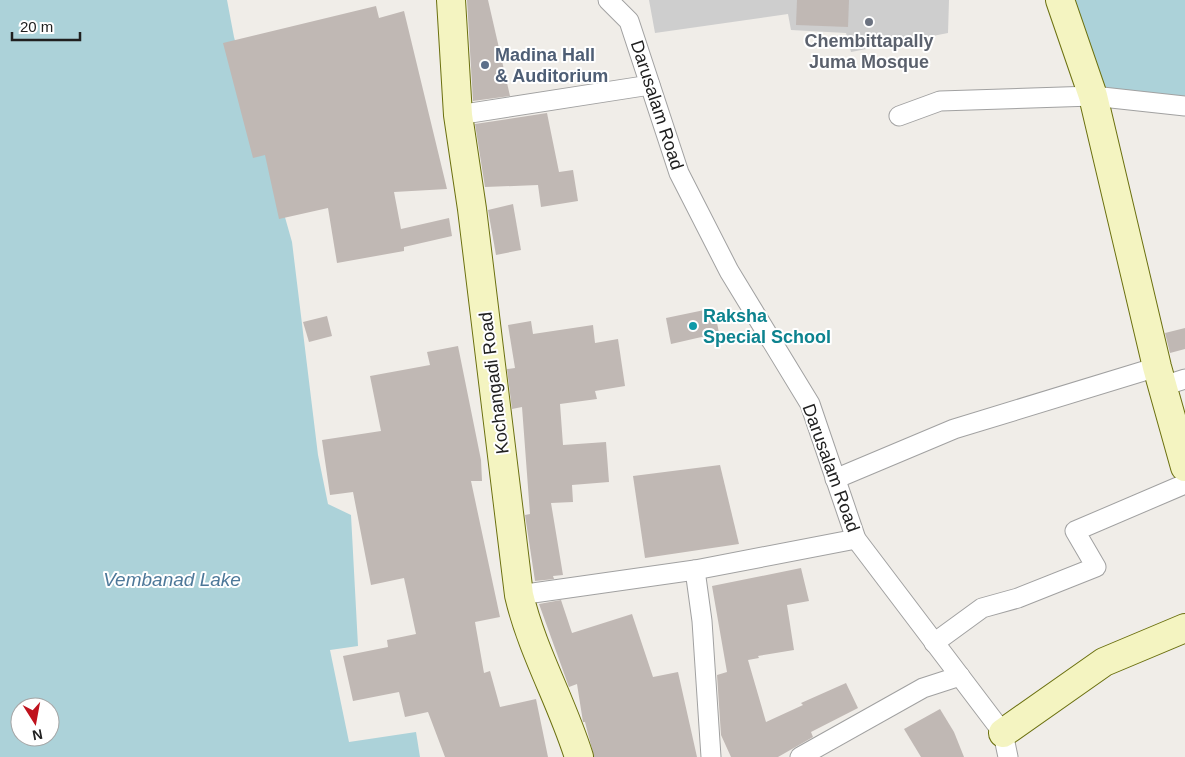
<svg xmlns="http://www.w3.org/2000/svg" width="1185" height="757" viewBox="0 0 1185 757" font-family="Helvetica,sans-serif">
<style>
.religious{fill:#cecece}
.water{fill:#acd2d9;fill-rule:evenodd}
.building{fill:#c0b8b4}
.lines{fill:none;stroke-linecap:round;stroke-linejoin:round}
.street-casing{stroke:#a1a1a1;stroke-width:21}
.secondary-casing{stroke:#6b700f;stroke-width:30}
.street{stroke:#fff;stroke-width:19}
.secondary{stroke:#f4f4c1;stroke-width:28}
.worship-dot{fill:#6b7280;stroke:#fff;stroke-width:2}
.service-dot{fill:#5c6f8a;stroke:#fff;stroke-width:2}
.culture-dot{fill:#0f9aa8;stroke:#fff;stroke-width:2}
.labels{text-anchor:middle;stroke-width:4;stroke-linejoin:round;paint-order:stroke}
.worship-label{font-size:18px;font-weight:bold;fill:#5b616d;stroke:#fff}
.service-label{font-size:18px;font-weight:bold;fill:#4e5e75;stroke:#fff;text-anchor:start}
.street-label{font-size:18px;fill:#202020;stroke:#fff}
.culture-label{font-size:18px;font-weight:bold;fill:#0d838f;stroke:#fff;text-anchor:start}
.water-label{font-size:19px;font-style:italic;fill:#4d7899;stroke:#fff}
</style>
<rect width="100%" height="100%" fill="#f0ede8"/>
<!-- religious -->
<polygon class="religious" points="649,0 949,0 948,33 851,52 846,33 791,30 788,14 655,33"/>
<!-- water -->
<g class="water">
<path d="M 0,0 L 227,0 L 234,37 L 292,242 L 318,455 L 328,504 L 351,515 L 358,646 L 330,650 L 349,742 L 416,732 L 420,757 L 0,757 ZM 20,707 L 50,707 L 50,737 L 20,737 Z"/>
<polygon points="1070,0 1185,0 1185,102 1099,92"/>
</g>
<!-- building -->
<g class="building">
<polygon points="467,0 488,0 510,96 473,101"/>
<polygon points="797,0 849,0 848,27 796,25"/>
<polygon points="376,6 379,18 404,11 447,189 394,192 401,229 449,218 452,236 404,247 404,251 337,263 328,208 279,219 265,155 253,158 223,43"/>
<polygon points="547,113 559,172 573,170 578,201 541,207 538,185 485,187 475,124"/>
<polygon points="513,204 521,250 496,255 488,210"/>
<polygon points="714,308 719,333 671,344 666,318"/>
<polygon points="327,316 332,336 309,342 303,322"/>
<polygon points="531,321 533,334 593,325 595,343 618,339 625,386 595,391 597,399 560,404 563,445 606,442 609,482 572,485 573,502 551,503 563,575 553,576 554,579 535,581 525,515 530,514 522,407 512,409 507,369 515,368 508,325"/>
<polygon points="1185,328 1185,349 1170,353 1165,333"/>
<polygon points="458,346 481,460 482,481 471,481 500,617 475,622 484,673 490,671 500,707 536,699 548,757 445,757 428,712 405,717 399,692 353,701 343,656 388,647 387,640 416,634 404,578 371,585 353,492 330,495 322,440 381,431 370,376 430,365 427,352"/>
<polygon points="720,465 739,544 645,558 633,476"/>
<polygon points="801,568 809,601 787,605 794,650 758,656 759,658 748,660 766,722 803,705 801,703 846,683 858,708 811,732 813,737 778,757 731,757 721,735 717,675 727,672 712,586"/>
<polygon points="561,600 572,633 632,614 653,677 678,672 697,757 594,757 585,722 583,722 577,684 569,687 539,604"/>
<polygon points="940,709 954,732 964,757 921,757 904,729"/>
</g>
<g class="lines">
<defs>
<g id="street">
<polyline points="608,0 629,21 679,173 729,271 810,404 856,539 1003,733 1008,757"/>
<polyline points="458,115 650,85"/>
<polyline points="899,116 940,101 1093,96 1185,106"/>
<polyline points="1163,386 1185,379"/>
<polyline points="835,479 954,429 1157,367"/>
<polyline points="695,570 702,621 711,757"/>
<polyline points="519,595 695,570 856,539"/>
<polyline points="934,643 982,608 1018,598 1096,567 1075,531 1185,484"/>
<polyline points="800,757 923,688 960,676"/>
</g>
<g id="secondary">
<path d="M 451,0 L 458,115 L 472,209 L 519,595 C 532,651 562,702 579,757"/>
<polyline points="1060,0 1093,96 1157,367 1185,467"/>
<polyline points="1003,733 1104,662 1185,628"/>
</g>
</defs>
<!-- street casing -->
<use href="#street" class="street-casing"/>
<!-- secondary casing -->
<use href="#secondary" class="secondary-casing"/>
<!-- street -->
<use href="#street" class="street"/>
<!-- secondary -->
<use href="#secondary" class="secondary"/>
</g>
<!-- markers -->
<circle class="worship-dot" cx="869" cy="22" r="5"/>
<circle class="service-dot" cx="485" cy="65" r="5"/>
<circle class="culture-dot" cx="693" cy="326" r="5"/>
<g class="labels">
<!-- worship labels -->
<g class="worship-label">
<text x="869" y="47">Chembittapally<tspan x="869" dy="21">Juma Mosque</tspan></text>
</g>
<!-- service labels -->
<g class="service-label">
<text x="495" y="61">Madina Hall<tspan x="495" dy="21">&amp; Auditorium</tspan></text>
</g>
<!-- street labels -->
<g class="street-label">
<text transform="translate(657 105) rotate(72)" y="6">Darusalam Road</text>
<text transform="translate(494 383) rotate(-97)" y="6">Kochangadi Road</text>
<text transform="translate(831 468) rotate(70)" y="6">Darusalam Road</text>
</g>
<!-- culture labels -->
<g class="culture-label">
<text x="703" y="322">Raksha<tspan x="703" dy="21">Special School</tspan></text>
</g>
<!-- water labels -->
<g class="water-label">
<text x="172" y="586">Vembanad Lake</text>
</g>
</g>
<!-- north arrow -->
<g transform="translate(35 722) rotate(169)"><circle r="24" fill="#ffffff" stroke="#a6a6a6"/>
<path d="M0-4L9 19L0 12L-9 19Z" fill="#bf121d"/>
<text y="-8" font-size="14" font-weight="bold" text-anchor="middle" fill="#202020">N</text>
</g>
<!-- scale -->
<path d="M12 32v8h68v-8" fill="none" stroke="#202020" stroke-width="2.5"/>
<text x="20" y="32" font-size="15" fill="#202020" stroke="#ffffff" stroke-width="4" paint-order="stroke">20 m</text>
</svg>
